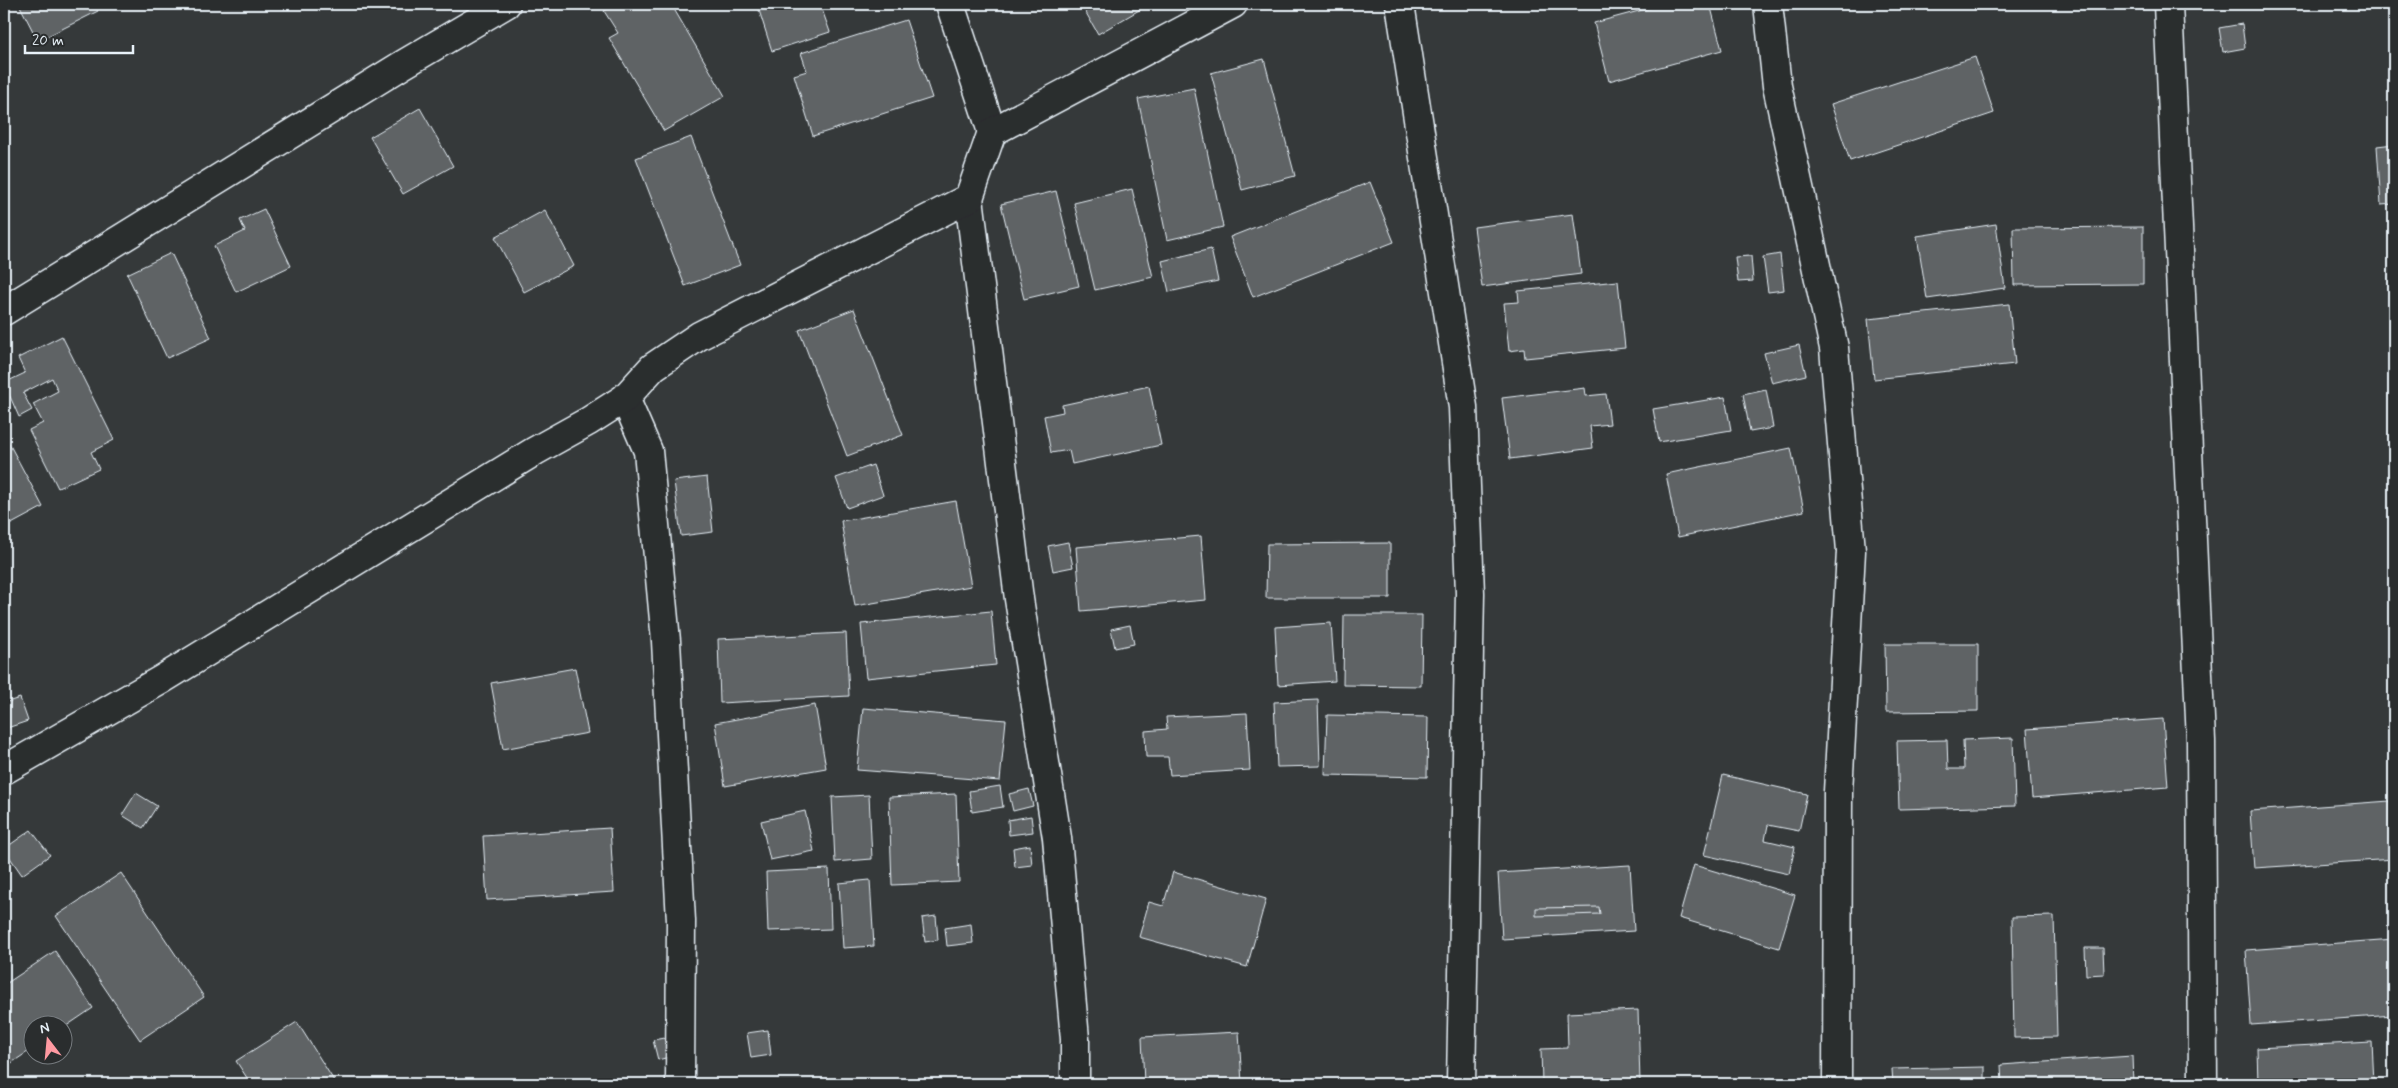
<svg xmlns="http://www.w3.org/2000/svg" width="2398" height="1088" viewBox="0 0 2398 1088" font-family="Mynerve,sans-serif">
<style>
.building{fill:#5f6365;stroke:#e8f1f8}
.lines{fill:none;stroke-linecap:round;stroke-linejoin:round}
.minor-casing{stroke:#e8f1f8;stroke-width:31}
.minor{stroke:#2a2d2e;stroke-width:28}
</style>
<rect width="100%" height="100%" fill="#35393a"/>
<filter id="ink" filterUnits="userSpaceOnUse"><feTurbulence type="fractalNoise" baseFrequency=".02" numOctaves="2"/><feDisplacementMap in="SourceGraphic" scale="10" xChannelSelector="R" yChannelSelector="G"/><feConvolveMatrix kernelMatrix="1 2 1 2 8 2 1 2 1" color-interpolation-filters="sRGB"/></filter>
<g filter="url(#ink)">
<!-- building -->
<g class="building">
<polygon points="19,4 94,4 98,11 38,41"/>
<polygon points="617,4 671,4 725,96 664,131 609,38 618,33 604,11"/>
<polygon points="757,4 820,4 830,32 772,51"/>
<polygon points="1081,4 1144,4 1146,6 1098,34"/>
<polygon points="1665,4 1710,4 1722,50 1609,81 1594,23"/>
<polygon points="906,20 932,98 813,136 794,75 807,71 801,53"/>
<polygon points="2242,24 2245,48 2223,52 2219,28"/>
<polygon points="1975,57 1994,113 1850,161 1831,104"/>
<polygon points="1264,59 1295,176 1242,190 1211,73"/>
<polygon points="1194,88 1223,227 1167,240 1138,99"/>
<polygon points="420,108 453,166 403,194 370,137"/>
<polygon points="691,137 740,265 685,286 636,158"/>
<polygon points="2394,144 2394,204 2381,205 2377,146"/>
<polygon points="1370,182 1394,242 1253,297 1230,237"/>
<polygon points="1132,189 1153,277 1095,290 1074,203"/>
<polygon points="1056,191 1079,286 1024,299 1001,204"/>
<polygon points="264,209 291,266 236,292 214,246 245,231 240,220"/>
<polygon points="545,210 574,266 524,292 495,237"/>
<polygon points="1573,214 1581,274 1482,287 1474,227"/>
<polygon points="1996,224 2005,288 1927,299 1917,236"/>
<polygon points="2143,227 2143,284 2014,285 2013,228"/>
<polygon points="1211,249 1218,281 1169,292 1162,261"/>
<polygon points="171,253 211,338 167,358 127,274"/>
<polygon points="1780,254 1784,290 1768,292 1763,257"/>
<polygon points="1751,256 1753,281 1738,282 1735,257"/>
<polygon points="1618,281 1625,348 1525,358 1524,349 1509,351 1504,303 1519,302 1518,291"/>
<polygon points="2009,304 2015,364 1874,379 1868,319"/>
<polygon points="854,309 903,435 847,456 799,330"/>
<polygon points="62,336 114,440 91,452 99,469 58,488 29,430 43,423 33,404 58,391 52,378 23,393 32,410 19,417 4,383 25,373 18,358"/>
<polygon points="1799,345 1806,375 1772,383 1764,353"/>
<polygon points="1149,386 1161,445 1072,464 1069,450 1051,453 1044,416 1063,412 1062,405"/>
<polygon points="1585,388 1586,396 1606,394 1610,424 1590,426 1593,448 1510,459 1502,398"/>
<polygon points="1766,389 1773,428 1750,432 1743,394"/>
<polygon points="1725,397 1731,430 1659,442 1653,409"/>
<polygon points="4,434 43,507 4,528"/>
<polygon points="1791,448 1804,511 1678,537 1666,474"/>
<polygon points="873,465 883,495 847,508 836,478"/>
<polygon points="707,477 713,532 681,536 674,481"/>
<polygon points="956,501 971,586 855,606 841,521"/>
<polygon points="1201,536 1206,600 1081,611 1076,547"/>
<polygon points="1068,542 1073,567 1053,571 1048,546"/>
<polygon points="1390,543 1390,598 1266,598 1267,544"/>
<polygon points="991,611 996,665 866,678 861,624"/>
<polygon points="1344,615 1422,615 1421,686 1343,685"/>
<polygon points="1331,623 1335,681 1278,685 1275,627"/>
<polygon points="1130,625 1134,644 1115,648 1111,629"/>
<polygon points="846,633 849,696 720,703 718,639"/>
<polygon points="1885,644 1978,644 1978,711 1886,712"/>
<polygon points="575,668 588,733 503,749 491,683"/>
<polygon points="20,698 28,721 4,729 4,703"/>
<polygon points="1318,700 1320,766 1277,767 1274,702"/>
<polygon points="815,705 826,768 725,786 715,723"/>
<polygon points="863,708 1006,720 1000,781 857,770"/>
<polygon points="1247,713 1250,770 1170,775 1168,757 1146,757 1145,731 1167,729 1166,717"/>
<polygon points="1327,715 1428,717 1427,777 1325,775"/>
<polygon points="2163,719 2168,787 2032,798 2027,729"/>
<polygon points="2013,738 2015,806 1899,809 1897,741 1947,740 1948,769 1964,769 1963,740"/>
<polygon points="1723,775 1807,794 1799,831 1768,825 1765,840 1795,847 1789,874 1704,855"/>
<polygon points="1000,786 1003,807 972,812 969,791"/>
<polygon points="1029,789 1033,806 1013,811 1009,794"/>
<polygon points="136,793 157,806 143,828 122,815"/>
<polygon points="956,794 959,882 892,885 889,797"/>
<polygon points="869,795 872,859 835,862 832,797"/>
<polygon points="2390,801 2394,859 2254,868 2250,811"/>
<polygon points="805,811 814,851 770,860 761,821"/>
<polygon points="1031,816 1033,832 1009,835 1008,820"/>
<polygon points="610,828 614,892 487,900 483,836"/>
<polygon points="31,830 50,855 22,875 4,849"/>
<polygon points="1030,845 1032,865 1015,867 1013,848"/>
<polygon points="1630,865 1634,931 1502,939 1498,873"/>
<polygon points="1694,865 1795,895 1779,948 1679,918"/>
<polygon points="829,869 831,929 768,931 766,872"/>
<polygon points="1173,872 1266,899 1247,967 1139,937 1149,902 1163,906"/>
<polygon points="121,873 204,997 140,1040 56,916"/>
<polygon points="870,880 874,946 843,948 839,883"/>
<polygon points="1599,907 1600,914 1536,916 1536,908"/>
<polygon points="936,916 938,940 925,942 922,918"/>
<polygon points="2054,916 2057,1037 2014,1038 2012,917"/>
<polygon points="971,924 973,943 947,946 945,928"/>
<polygon points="2394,939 2394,1015 2251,1025 2246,950"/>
<polygon points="2085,948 2103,948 2104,974 2086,975"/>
<polygon points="55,951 93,1008 62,1029 62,1026 32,1026 32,1049 4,1068 4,985"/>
<polygon points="1638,1010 1640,1084 1542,1084 1541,1049 1568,1048 1567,1013"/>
<polygon points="297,1022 336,1084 251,1084 236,1061"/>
<polygon points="768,1030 771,1055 751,1058 747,1033"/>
<polygon points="1239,1032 1242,1084 1144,1084 1142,1037"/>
<polygon points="664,1038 669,1057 658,1060 653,1040"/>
<polygon points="2372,1042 2374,1084 2258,1084 2257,1048"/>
<polygon points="2132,1056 2133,1084 2002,1084 2001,1065"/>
<polygon points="1985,1067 1985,1084 1893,1084 1892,1069"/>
<polygon points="1772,1078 1773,1084 1730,1084"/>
</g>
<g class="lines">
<defs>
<g id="minor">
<polyline points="950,4 992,132"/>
<polyline points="1400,4 1463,407 1470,593 1461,1084"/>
<polyline points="1768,4 1777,86 1834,348 1851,551 1838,792 1837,1084"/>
<polyline points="2168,4 2201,741 2203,1084"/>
<polyline points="969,198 1019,599 1057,838 1075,1039 1075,1084"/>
<polyline points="4,311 404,64 506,4"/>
<polyline points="625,398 648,451 666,641 681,921 680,1084"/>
<polyline points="4,770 161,680 535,451 589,421 625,398 653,367 699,336 969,198 992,132 1233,4"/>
</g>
</defs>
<!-- minor casing -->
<use href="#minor" class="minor-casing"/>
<!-- minor -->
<use href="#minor" class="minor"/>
</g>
</g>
<!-- margin -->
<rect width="2398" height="1088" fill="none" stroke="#2a2d2e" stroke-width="20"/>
<rect x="10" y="10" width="2378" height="1068" fill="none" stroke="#e8f1f8" stroke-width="2" filter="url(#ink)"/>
<!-- north arrow -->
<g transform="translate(48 1040) rotate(344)"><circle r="24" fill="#2a2d2e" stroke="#767b7f"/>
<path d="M0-4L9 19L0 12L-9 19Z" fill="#ff9aa2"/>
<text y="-8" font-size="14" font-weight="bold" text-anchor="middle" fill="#e8f1f8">N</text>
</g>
<!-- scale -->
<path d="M25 45v8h108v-8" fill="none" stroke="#e8f1f8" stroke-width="2.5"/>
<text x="32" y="45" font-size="15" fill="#e8f1f8" stroke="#2a2d2e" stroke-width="4" paint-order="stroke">20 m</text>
</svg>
